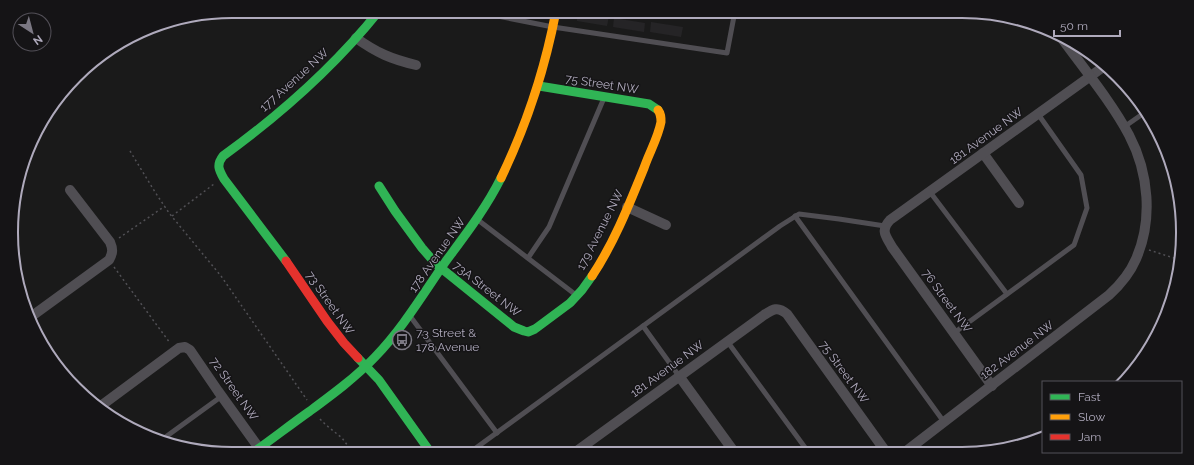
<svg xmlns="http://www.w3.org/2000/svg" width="1194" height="465" viewBox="0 0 1194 465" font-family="Raleway,sans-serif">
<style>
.built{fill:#252426}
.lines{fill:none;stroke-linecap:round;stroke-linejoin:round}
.path{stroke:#515055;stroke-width:1.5;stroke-dasharray:2 3;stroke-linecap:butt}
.lane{stroke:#504e53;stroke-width:5}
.street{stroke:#504e53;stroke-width:10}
.fast{stroke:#30b455;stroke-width:9}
.slow{stroke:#ff9f0a;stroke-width:9}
.jam{stroke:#e5322d;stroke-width:9}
.labels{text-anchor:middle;stroke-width:3;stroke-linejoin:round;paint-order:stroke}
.street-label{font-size:12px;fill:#afaabc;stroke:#151416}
.poi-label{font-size:12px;fill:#afaabc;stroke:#151416;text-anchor:start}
.rim{fill:none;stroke:#afaabc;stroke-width:2}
</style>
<rect width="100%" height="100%" fill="#1a1a1a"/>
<!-- built -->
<g class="built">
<polygon points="577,11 609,16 607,26 577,21"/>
<polygon points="614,18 645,23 644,32 613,27"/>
<polygon points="651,22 683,27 681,37 650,32"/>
</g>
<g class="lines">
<!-- path -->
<g class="path">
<polyline points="130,151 155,192 169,213 221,276 307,400"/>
<polyline points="172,216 214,184"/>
<polyline points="119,238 165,206"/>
<polyline points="1149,250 1177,259"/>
<polyline points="114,267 170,343"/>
<polyline points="320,419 326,425 342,438 354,454"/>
</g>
<!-- lane -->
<g class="lane">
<polyline points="472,11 553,27 727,53 735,11"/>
<polyline points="1124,127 1144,113"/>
<polyline points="930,192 1007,294"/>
<polyline points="795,216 944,422"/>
<polyline points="478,220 576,295"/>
<polyline points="528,258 549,227 604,98"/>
<polyline points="410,316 497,433"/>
<polyline points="643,326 679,376"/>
<polyline points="954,333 1074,245 1087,208 1081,175 1038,114"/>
<polyline points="727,341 809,453"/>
<polyline points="160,441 222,396"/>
<polyline points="469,453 780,226 799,214 839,219 885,226"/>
</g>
<!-- street -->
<g class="street">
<path d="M 356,38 C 377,53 391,59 416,65"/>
<polyline points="983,153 1019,203"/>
<polyline points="627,207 666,225"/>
<path d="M 32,316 L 109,260 C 113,253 113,249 110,242 L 70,190"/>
<polyline points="679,376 735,453"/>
<path d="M 992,386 L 892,247 C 886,236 880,231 890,220 L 1106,65"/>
<polyline points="98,408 179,348 185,347 190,350 218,391 259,448"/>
<path d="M 905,452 L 1109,295 C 1120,285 1130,273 1136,259 C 1153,220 1149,173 1129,135 C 1112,103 1085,70 1063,40"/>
<path d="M 574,453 L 764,315 C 773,309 778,306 787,314 L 886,452"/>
</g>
<!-- fast -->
<g class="fast">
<polyline points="539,86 649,104 658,110"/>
<polyline points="379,186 395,211 422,248 436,264 514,327 524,331 528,332 535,329 570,303 582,290 592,276"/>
<path d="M 286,261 L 224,179 C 219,170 216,165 223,156 C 281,114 334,67 379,11"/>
<polyline points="358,358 379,380 431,453"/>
<path d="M 251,454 C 271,440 290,425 310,411 C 333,394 356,377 375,357 C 403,328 423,294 446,261 C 466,234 486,208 501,178"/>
</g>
<!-- slow -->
<g class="slow">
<path d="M 501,178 C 527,124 545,69 556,11"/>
<path d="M 592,276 C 614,243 629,205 644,168 C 649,153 658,138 661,122 C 661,117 661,114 658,110"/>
</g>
<!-- jam -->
<polyline class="jam" points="286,261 327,321 344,343 358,358"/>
</g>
<!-- icons -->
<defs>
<symbol id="bus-ring" viewBox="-11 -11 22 22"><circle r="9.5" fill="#151416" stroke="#7b7883" stroke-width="1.5"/><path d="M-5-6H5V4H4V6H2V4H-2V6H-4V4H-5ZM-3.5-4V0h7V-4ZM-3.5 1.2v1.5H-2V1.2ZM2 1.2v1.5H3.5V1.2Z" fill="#7b7883"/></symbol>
</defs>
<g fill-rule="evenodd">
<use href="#bus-ring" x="391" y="329" width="22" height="22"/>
</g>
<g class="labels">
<!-- street labels -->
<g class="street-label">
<text transform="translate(294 80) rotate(-42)" y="4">177 Avenue NW</text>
<text transform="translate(602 84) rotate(9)" y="4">75 Street NW</text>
<text transform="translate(986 136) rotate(-36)" y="4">181 Avenue NW</text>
<text transform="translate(600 230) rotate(-63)" y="4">179 Avenue NW</text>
<text transform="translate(437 255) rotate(-55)" y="4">178 Avenue NW</text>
<text transform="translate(487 289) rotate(38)" y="4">73A Street NW</text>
<text transform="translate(947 301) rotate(54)" y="4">76 Street NW</text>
<text transform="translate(330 303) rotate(55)" y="4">73 Street NW</text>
<text transform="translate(1017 350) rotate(-37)" y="4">182 Avenue NW</text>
<text transform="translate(667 369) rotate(-36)" y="4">181 Avenue NW</text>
<text transform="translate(844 372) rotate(54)" y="4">75 Street NW</text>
<text transform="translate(234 389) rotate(55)" y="4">72 Street NW</text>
</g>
<!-- poi labels -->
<g class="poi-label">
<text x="416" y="337">73 Street &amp;<tspan x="416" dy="14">178 Avenue</tspan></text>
</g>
</g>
<!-- crop -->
<path d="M0 0H1194V465H0ZM232 18H962A214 214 0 0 1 1176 232V233A214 214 0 0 1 962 447H232A214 214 0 0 1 18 233V232A214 214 0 0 1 232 18Z" fill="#151416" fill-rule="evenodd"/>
<path class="rim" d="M232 18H962A214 214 0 0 1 1176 232V233A214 214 0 0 1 962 447H232A214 214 0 0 1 18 233V232A214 214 0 0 1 232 18Z"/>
<!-- legend -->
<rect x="1042" y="381" width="140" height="72" fill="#151416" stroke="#535058"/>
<rect x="1050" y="394" width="20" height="6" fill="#30b455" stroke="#535058"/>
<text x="1078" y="401" font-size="12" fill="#afaabc">Fast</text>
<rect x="1050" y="414" width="20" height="6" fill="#ff9f0a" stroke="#535058"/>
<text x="1078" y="421" font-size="12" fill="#afaabc">Slow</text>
<rect x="1050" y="434" width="20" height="6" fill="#e5322d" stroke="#535058"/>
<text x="1078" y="441" font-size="12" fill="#afaabc">Jam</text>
<!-- north arrow -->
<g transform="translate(32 32) rotate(144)"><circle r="19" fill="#151416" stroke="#535058"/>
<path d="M0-3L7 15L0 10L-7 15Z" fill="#7b7883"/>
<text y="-6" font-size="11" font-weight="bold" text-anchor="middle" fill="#afaabc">N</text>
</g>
<!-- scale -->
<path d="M1054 30v6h66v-6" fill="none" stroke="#afaabc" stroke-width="2"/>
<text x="1060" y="30" font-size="12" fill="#afaabc" stroke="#151416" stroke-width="3" paint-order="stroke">50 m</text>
</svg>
